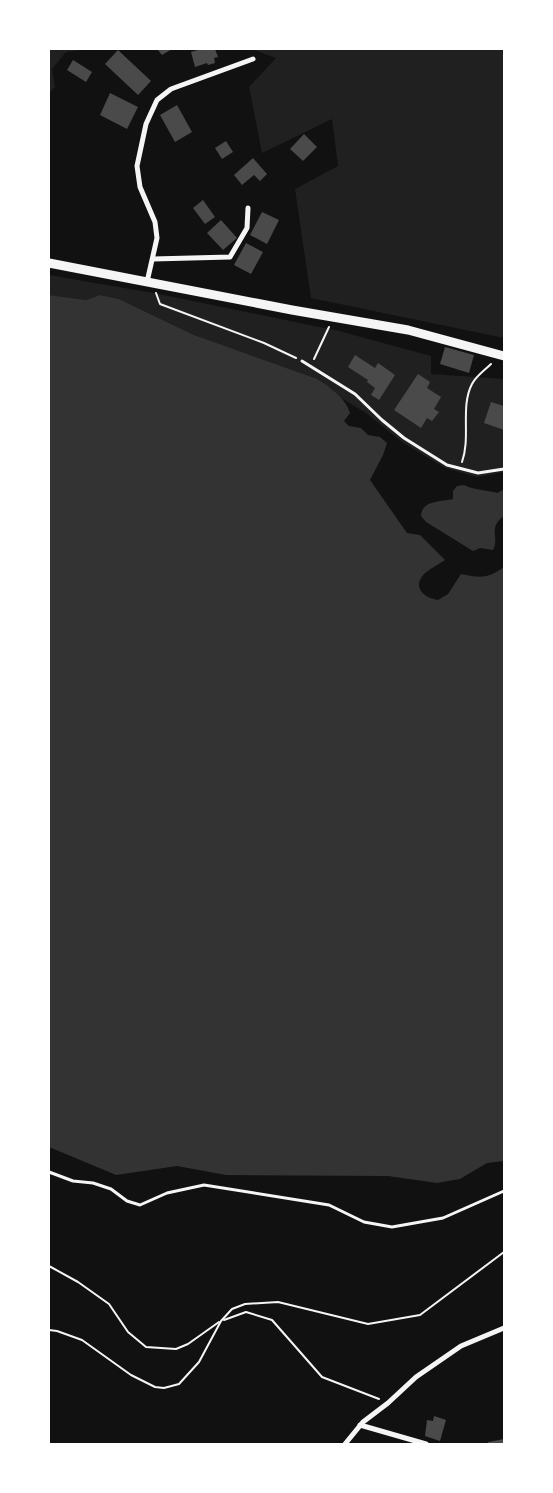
<svg xmlns="http://www.w3.org/2000/svg" width="553" height="1493" viewBox="0 0 553 1493" font-family="'DM Sans',sans-serif">
<style>
.green{fill:#202020}
.water{fill:#333}
.building{fill:#4a4a4a}
.lines{fill:none;stroke-linecap:round;stroke-linejoin:round}
.path{stroke:#f5f5f5;stroke-width:2}
.service{stroke:#f5f5f5;stroke-width:3}
.minor{stroke:#f5f5f5;stroke-width:5}
.secondary{stroke:#f5f5f5;stroke-width:9}
</style>
<rect width="100%" height="100%" fill="#111"/>
<!-- green -->
<g class="green">
<polygon points="49,49 89,49 66,52 52,69 55,87 49,93"/>
<polygon points="251,49 504,50 504,338 311,298 295,189 338,166 332,119 262,153 249,87 276,58"/>
<polygon points="49,275 159,294 339,331 431,356 431,374 504,379 504,472 477,477 445,468 402,442 366,413 343,399 331,388 194,335 119,299 100,295 86,300 49,295"/>
</g>
<!-- water -->
<g class="water">
<path d="M 49,295 L 86,300 L 100,295 L 119,299 L 194,335 L 317,379 C 331,388 345,397 350,413 L 344,421 L 349,426 L 361,428 L 368,435 L 380,437 L 387,443 L 383,455 L 370,480 L 407,533 L 420,535 L 445,560 C 439,564 431,568 425,573 C 411,587 424,598 438,600 L 448,594 L 461,574 C 479,578 488,579 504,567 L 504,1161 L 487,1163 L 460,1179 L 437,1183 L 388,1176 L 226,1175 L 177,1166 L 116,1175 L 49,1147 Z"/>
<path d="M 464,485 C 474,490 486,490 498,493 L 502,490 L 504,492 L 504,516 C 487,528 500,537 493,550 L 480,548 L 473,551 L 426,522 L 421,516 C 422,500 440,502 453,499 L 453,491 L 457,486 Z"/>
</g>
<!-- building -->
<g class="building">
<polygon points="157,49 172,49 162,55"/>
<polygon points="201,49 215,49 218,57 214,58 215,63 208,65 207,63 195,67 191,52"/>
<polygon points="118,50 151,81 138,95 105,64"/>
<polygon points="73,60 92,72 86,82 67,70"/>
<polygon points="110,93 138,107 127,129 100,115"/>
<polygon points="177,105 192,132 175,142 160,115"/>
<polygon points="304,134 317,147 303,161 290,149"/>
<polygon points="226,141 233,152 222,159 215,148"/>
<polygon points="253,158 267,174 260,181 254,175 242,185 234,175"/>
<polygon points="203,200 215,217 205,224 193,208"/>
<polygon points="262,212 279,220 267,244 250,235"/>
<polygon points="221,220 237,238 223,250 207,233"/>
<polygon points="246,243 263,252 251,274 234,265"/>
<polygon points="445,347 474,355 469,373 440,364"/>
<polygon points="355,355 375,368 378,363 395,375 379,400 371,395 375,388 367,382 368,380 348,367"/>
<polygon points="418,374 430,382 427,388 441,397 434,409 439,412 432,421 427,418 421,428 394,410"/>
<polygon points="491,402 504,406 504,430 484,423"/>
<polygon points="434,1416 446,1420 440,1441 425,1436 427,1420 433,1421"/>
<polygon points="504,1439 504,1444 488,1444 488,1442"/>
</g>
<g class="lines">
<!-- path -->
<g class="path">
<polyline points="156,293 160,304 264,343 296,358"/>
<polyline points="314,359 329,327"/>
<path d="M 462,462 C 471,437 460,407 472,384 C 476,376 485,370 491,364"/>
<polyline points="49,1266 78,1282 109,1304 128,1332 146,1347 176,1349 188,1344 219,1322"/>
<polyline points="224,1320 246,1312 272,1320 322,1377 379,1399"/>
<polyline points="49,1330 57,1331 82,1340 131,1375 155,1387 164,1388 179,1384 199,1362 221,1321 232,1309 245,1304 278,1302 368,1324 420,1315 504,1252"/>
</g>
<!-- service -->
<g class="service">
<polyline points="302,361 355,394 382,420 404,438 447,465 478,473 504,469"/>
<polyline points="49,1172 73,1181 93,1183 111,1189 127,1201 140,1205 167,1193 204,1185 329,1205 364,1222 392,1227 443,1218 504,1191"/>
</g>
<!-- minor -->
<g class="minor">
<polyline points="153,259 230,257 247,228 248,208"/>
<polyline points="147,282 157,238 155,222 140,187 137,166 146,124 157,100 171,89 253,59"/>
<polyline points="360,1425 426,1444"/>
<polyline points="345,1444 363,1422 388,1403 416,1377 461,1346 504,1328"/>
</g>
<!-- secondary -->
<polyline class="secondary" points="49,263 292,310 408,330 504,356"/>
</g>
<!-- border -->
<rect width="553" height="1493" fill="none" stroke="#ffffff" stroke-width="100"/>
</svg>
